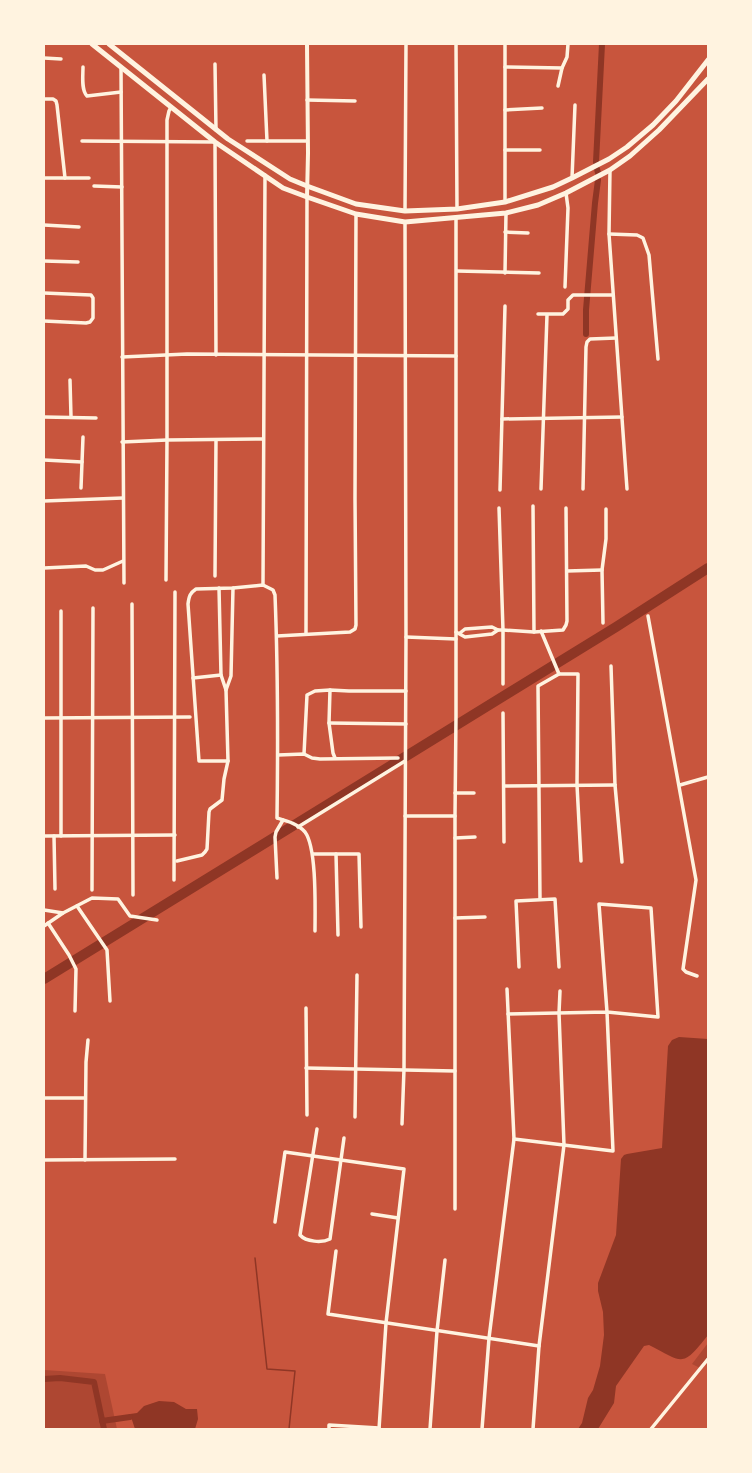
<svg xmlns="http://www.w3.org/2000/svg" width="752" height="1473" viewBox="0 0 752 1473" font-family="'Work Sans',sans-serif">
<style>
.green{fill:#ae4732}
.water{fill:#8f3625}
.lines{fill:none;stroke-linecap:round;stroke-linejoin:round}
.stream{stroke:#8f3625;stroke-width:1.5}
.canal{stroke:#8f3625;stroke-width:6}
.river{stroke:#8f3625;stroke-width:10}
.minor{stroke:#fff3e0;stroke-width:3.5}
.tertiary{stroke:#fff3e0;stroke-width:4}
.secondary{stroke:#fff3e0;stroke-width:5}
</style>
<rect width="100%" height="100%" fill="#c8553d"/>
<!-- green -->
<g class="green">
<polygon points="708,1343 708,1358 700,1368 692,1364"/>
<polygon points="44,1370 105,1374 117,1429 44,1429"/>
</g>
<!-- water -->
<g class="water">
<path d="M 679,1037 L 708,1039 L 708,1335 C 682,1368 684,1363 649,1345 L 644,1346 L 616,1386 L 614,1403 L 598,1429 L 578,1429 L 582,1423 L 588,1398 L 593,1390 L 600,1366 L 604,1335 L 603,1312 L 598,1291 L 598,1283 L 616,1235 L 621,1159 L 624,1155 L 627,1154 L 662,1148 L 668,1046 L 672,1040 Z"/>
<polygon points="159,1401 174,1402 186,1409 197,1409 198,1419 195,1429 135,1429 130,1414 137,1413 144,1406"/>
</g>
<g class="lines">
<!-- stream -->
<polyline class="stream" points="255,1258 267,1369 295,1371 289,1429"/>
<!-- canal -->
<g class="canal">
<polyline points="596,162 602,44"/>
<polyline points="597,169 598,173"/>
<polyline points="586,334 586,310 595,203 598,180"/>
<polyline points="44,1379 60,1378 94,1382 104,1429"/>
<polyline points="102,1421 130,1417"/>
</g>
<!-- river -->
<polyline class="river" points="44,979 616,627 708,568"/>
<!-- minor -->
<g class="minor">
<polyline points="456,44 457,209"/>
<polyline points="505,44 505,202"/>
<polyline points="44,58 61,59"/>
<polyline points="215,64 216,130"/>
<path d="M 83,67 C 83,76 81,90 87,96 L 121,92"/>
<polyline points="121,67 124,583"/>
<polyline points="505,67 562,68 567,57 568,44"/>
<polyline points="264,75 267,141"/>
<polyline points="558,86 562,68"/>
<polyline points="44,99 53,99 56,101 57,105 65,178"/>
<polyline points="307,100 355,101"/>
<polyline points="505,110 542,108"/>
<polyline points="82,141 215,142 216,355"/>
<polyline points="247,141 307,141"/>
<polyline points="505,150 540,150"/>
<polyline points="610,170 609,234 627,489"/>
<polyline points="44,178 89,178"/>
<polyline points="572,178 575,105"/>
<polyline points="94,186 122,187"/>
<polyline points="405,211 406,44"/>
<polyline points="44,225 79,227"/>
<polyline points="505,232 528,233"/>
<polyline points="609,234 637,235 643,238 649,255 658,359"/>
<polyline points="44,261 78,262"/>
<polyline points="457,271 539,273"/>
<polyline points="505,273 506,213"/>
<polyline points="565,287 568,208 566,193"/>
<polyline points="44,293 91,295 93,298 93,318 90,322 86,323 44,321"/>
<polyline points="538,314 563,314 568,309 568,300 573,295 613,295"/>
<polyline points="122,357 187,354 456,356"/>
<polyline points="70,380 71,417"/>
<polyline points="44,417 96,418"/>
<polyline points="502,419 622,417"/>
<polyline points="122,442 167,440 263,439"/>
<polyline points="44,460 82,462"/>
<polyline points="81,488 83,437"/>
<polyline points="541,489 547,315"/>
<polyline points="583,489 586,347 587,342 590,339 616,338"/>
<polyline points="500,490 505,306"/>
<polyline points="44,501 123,498"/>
<polyline points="533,506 534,632"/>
<polyline points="499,508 503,630 503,684"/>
<polyline points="44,568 86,566 95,570 103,570 123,561"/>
<polyline points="567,571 602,570"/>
<polyline points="215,576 216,440"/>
<polyline points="166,580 167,440 167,120 169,111 171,107"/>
<polyline points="263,585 265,175"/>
<polyline points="132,604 133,895"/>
<polyline points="648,616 696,880 683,969 686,972 697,976"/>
<polyline points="603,623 602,570 606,539 606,509"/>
<polyline points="541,631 559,674"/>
<polyline points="456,632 465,637 492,634 498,630 503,630 534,632 563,630 566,625 567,621 566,508"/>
<polyline points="460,633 465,629 492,627 498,630"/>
<polyline points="306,634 307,197"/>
<polyline points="277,636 350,632 355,629 356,625 355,498 356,214"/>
<polyline points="406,637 456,639"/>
<polyline points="611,666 615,785 622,862"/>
<polyline points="193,678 221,675"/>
<polyline points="226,690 231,676 233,588"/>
<polyline points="330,690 329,723 333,753 335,758"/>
<polyline points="503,713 504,842"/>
<polyline points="44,718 190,717"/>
<polyline points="329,723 406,724"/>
<polyline points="304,754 307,695 315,691 330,690 349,691 406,691"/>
<polyline points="278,755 304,754 312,758 320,759 398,758"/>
<path d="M 228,761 L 199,761 L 188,604 C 189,596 190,593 196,589 L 233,588 L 263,585 L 273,590 L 275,595 C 278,670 278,744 277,818 C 287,821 298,824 305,832 C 317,848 315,909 315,931"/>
<polyline points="680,785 708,777"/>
<polyline points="504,786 615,785"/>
<polyline points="455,793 474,793"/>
<polyline points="405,816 455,816"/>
<polyline points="298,827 405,761"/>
<polyline points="44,836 175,835"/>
<polyline points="54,836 55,889"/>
<polyline points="61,836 61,611"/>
<polyline points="455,838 475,837"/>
<polyline points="313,854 359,854 361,927"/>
<polyline points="336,854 338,935"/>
<polyline points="177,861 202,855 205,852 207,849 209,812 210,809 222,800 224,779 228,761 226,690 221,675 219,588"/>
<polyline points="277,878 275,837 276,832 283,820"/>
<polyline points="174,880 175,592"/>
<polyline points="92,890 93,608"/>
<polyline points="540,899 538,686 559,674 578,674 577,785 581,861"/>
<polyline points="77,906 107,950 110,1001"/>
<polyline points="44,910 63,913"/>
<polyline points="455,918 485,917"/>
<polyline points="48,923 69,955 76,969 75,1011"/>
<polyline points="44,926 63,913 92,898 118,899 130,916 157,920"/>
<polyline points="519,967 516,901 555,899 559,967"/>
<polyline points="306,1008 307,1115"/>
<polyline points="508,1014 607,1012 658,1017 651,908 599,904 607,1012 613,1151 514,1139"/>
<polyline points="306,1068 455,1071"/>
<polyline points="44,1098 85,1098"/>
<polyline points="355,1117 357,975"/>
<polyline points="402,1124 404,1069 406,637 405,222"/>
<path d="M 317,1129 L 300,1235 C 306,1242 322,1243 330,1239 L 344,1138"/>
<polyline points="44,1160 175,1159"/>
<polyline points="85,1160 86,1062 88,1040"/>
<polyline points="455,1209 455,816 456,716 456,218"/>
<polyline points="372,1214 398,1218"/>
<polyline points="275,1222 285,1152 404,1169 386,1323 379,1429"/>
<polyline points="336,1251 328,1314 539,1346"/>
<polyline points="329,1429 329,1425 379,1428"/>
<polyline points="430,1429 437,1331 445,1260"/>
<polyline points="482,1429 489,1338 514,1139 507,989"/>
<polyline points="533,1429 539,1346 564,1145 559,1013 560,991"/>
<polyline points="651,1429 708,1359"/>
</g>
<!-- tertiary -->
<polyline class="tertiary" points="307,197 308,153 307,44"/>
<!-- secondary -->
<g class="secondary">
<polyline points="92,44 215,142 283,188 307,197 356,214 405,222 506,213 538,205 566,193 610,170 630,156 659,130 708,79"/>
<polyline points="109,44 228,139 290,179 307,186 356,204 405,211 457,209 505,202 553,187 572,178 609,159 627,147 653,125 676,101 708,60"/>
</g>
</g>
<!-- border -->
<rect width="752" height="1473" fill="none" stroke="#fff3e0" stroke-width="90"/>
</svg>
